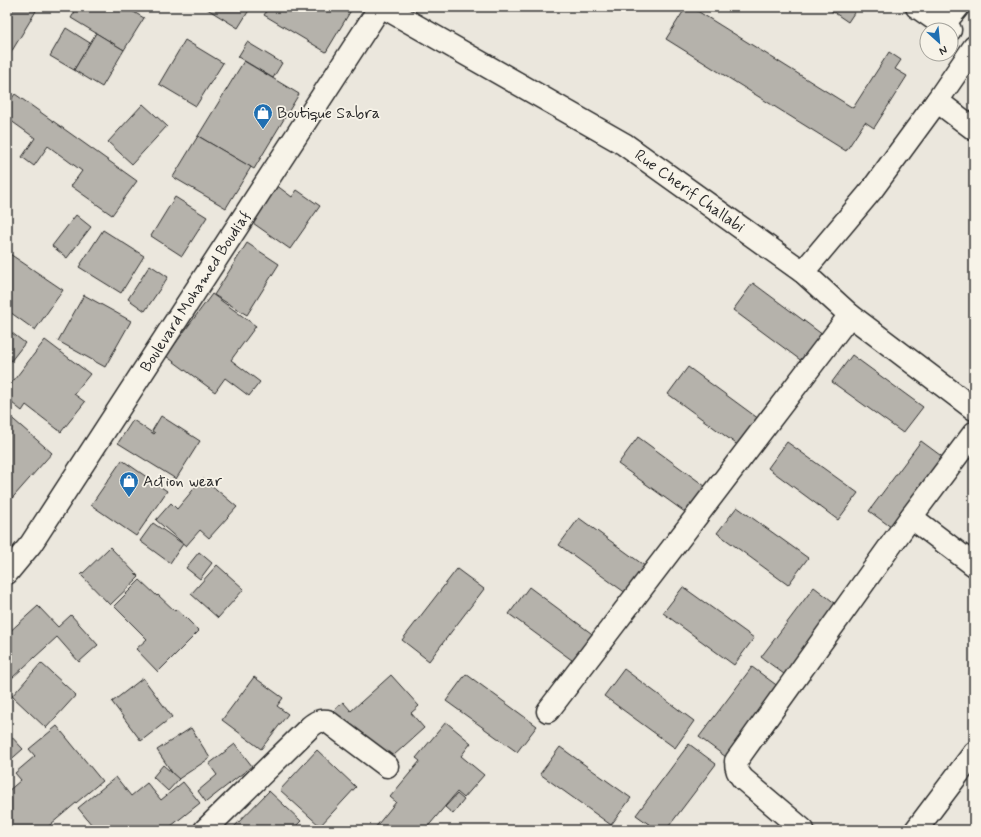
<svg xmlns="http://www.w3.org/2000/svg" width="981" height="837" viewBox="0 0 981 837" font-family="Mynerve,sans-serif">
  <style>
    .building { fill: #b5b2ab; stroke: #2b2b2b }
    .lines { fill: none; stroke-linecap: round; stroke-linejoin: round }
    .street-casing { stroke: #2b2b2b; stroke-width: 25 }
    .secondary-casing { stroke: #2b2b2b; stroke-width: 25 }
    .street { stroke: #f7f3e8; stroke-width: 22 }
    .secondary { stroke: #f7f3e8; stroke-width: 22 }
    .labels { text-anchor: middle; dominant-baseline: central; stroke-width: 3.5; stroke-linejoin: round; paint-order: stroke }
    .poi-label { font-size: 16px; fill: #2b2b2b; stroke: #f7f3e8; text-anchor: start }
    .street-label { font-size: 16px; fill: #2b2b2b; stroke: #f7f3e8 }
  </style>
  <rect width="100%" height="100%" fill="#ebe7dd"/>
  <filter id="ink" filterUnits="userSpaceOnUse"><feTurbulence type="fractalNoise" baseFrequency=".025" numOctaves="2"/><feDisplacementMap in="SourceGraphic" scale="8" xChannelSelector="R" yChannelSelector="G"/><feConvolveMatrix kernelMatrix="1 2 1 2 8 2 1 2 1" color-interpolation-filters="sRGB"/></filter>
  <g filter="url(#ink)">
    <g class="building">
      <path d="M7 7H29L36 11 7 59Z"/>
      <path d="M78 7H125L144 18 124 50 71 18Z"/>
      <path d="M204 7H251L238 28Z"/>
      <path d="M269 7H353L326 52 264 15Z"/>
      <path d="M686 7H691L853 108 889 52 901 60 895 69 907 76 874 128 865 122 846 151 666 39Z"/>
      <path d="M826 7H858L848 22Z"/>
      <path d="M66 28 90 43 74 70 50 56Z"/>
      <path d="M96 33 124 50 102 87 74 70Z"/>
      <path d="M185 40 223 63 196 106 159 84Z"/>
      <path d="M247 42 282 63 273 78 238 57Z"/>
      <path d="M244 61 299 94 254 169 198 136Z"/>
      <path d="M15 94 137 181 112 215 71 186 82 171 48 146 34 166 22 157 35 138 7 118V105Z"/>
      <path d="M143 104 167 126 132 164 108 142Z"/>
      <path d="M198 136 251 167 226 208 173 177Z"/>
      <path d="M276 185 292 197 297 190 320 206 290 249 250 221Z"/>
      <path d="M175 197 207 217 182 256 151 236Z"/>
      <path d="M76 215 91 227 67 258 52 246Z"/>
      <path d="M103 230 144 256 121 293 79 267Z"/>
      <path d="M247 243 279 264 247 315 214 295Z"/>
      <path d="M7 252 63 290 35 330 7 310Z"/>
      <path d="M150 265 168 277 145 311 128 299Z"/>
      <path d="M753 283 823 335 803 362 733 310Z"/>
      <path d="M212 294 256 326 231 360 260 382 249 396 225 378 215 392 166 356Z"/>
      <path d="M84 295 131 321 105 367 58 341Z"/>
      <path d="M7 329 25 343 7 366Z"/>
      <path d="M45 340 90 374 74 394 85 402 61 432 26 405 22 411 7 399V389Z"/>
      <path d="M852 355 923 407 903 433 832 382Z"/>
      <path d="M688 367 759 419 739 446 668 394Z"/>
      <path d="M7 414 52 453 7 504Z"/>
      <path d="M161 416 200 441 176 479 118 443 133 420 154 434 155 433 152 431Z"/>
      <path d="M638 437 709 489 689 515 618 464Z"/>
      <path d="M921 441 948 461 895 530 869 511Z"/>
      <path d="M787 442 858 493 838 520 768 468Z"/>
      <path d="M122 460 167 491 136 536 91 505Z"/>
      <path d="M203 478 237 507 209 538 200 530 186 546 156 520 171 503 177 509Z"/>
      <path d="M737 507 808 558 788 585 717 533Z"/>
      <path d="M579 518 649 569 630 596 559 545Z"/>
      <path d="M153 523 183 544 170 563 140 541Z"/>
      <path d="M110 547 139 577 110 605 81 575Z"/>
      <path d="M199 552 212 563 200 579 186 568Z"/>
      <path d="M217 565 244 589 218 618 191 594Z"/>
      <path d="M457 569 484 589 429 661 402 640Z"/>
      <path d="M140 580 157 596 158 595 175 611 177 609 199 631 158 672 136 649 147 639 114 606Z"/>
      <path d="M529 587 599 639 580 666 509 614Z"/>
      <path d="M683 587 754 638 734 665 663 613Z"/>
      <path d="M814 587 840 607 788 677 761 657Z"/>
      <path d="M38 606 58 627 71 615 98 645 79 662 57 637 12 678 7 672V634Z"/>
      <path d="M41 663 76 695 46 728 12 696Z"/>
      <path d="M752 667 779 687 726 757 699 737Z"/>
      <path d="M624 669 694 721 675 748 604 696Z"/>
      <path d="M466 674 537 726 517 752 446 701Z"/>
      <path d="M391 675 419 706 411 713 424 728 383 765 324 719 343 702 351 711Z"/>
      <path d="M254 677 283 698 277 706 288 714 261 749 222 720Z"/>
      <path d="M143 678 172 717 141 741 112 702Z"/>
      <path d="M446 722 471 743 461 756 484 775 464 798 457 792 425 830H375L374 829 396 802 390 797 420 761 416 758Z"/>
      <path d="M57 726 102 781 44 830H7V792L21 780 15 773 35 756 29 749Z"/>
      <path d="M191 728 210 758 177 780 157 750Z"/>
      <path d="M7 733H8L23 749 7 763Z"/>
      <path d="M235 744 252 766 206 802 198 791 217 775 209 764Z"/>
      <path d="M689 744 716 764 666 830H657L636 815Z"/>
      <path d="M560 747 631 798 611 825 540 774Z"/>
      <path d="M317 750 356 787 320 826 280 790Z"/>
      <path d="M163 765 179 779 168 791 153 777Z"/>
      <path d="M116 777 131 796 147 783 161 800 183 782 200 803 166 830H159L157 828 155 830H96L78 808Z"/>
      <path d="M269 791 301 821 292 830H231Z"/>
      <path d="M457 794 464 800 453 814 445 807Z"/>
    </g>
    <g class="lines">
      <defs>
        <g id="street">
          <path d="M917 7 950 30"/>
          <path d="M943 25 958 7"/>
          <path d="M937 101 974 129"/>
          <path d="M803 272 871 191 937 101 974 47"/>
          <path d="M911 517 974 565"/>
          <path d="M548 711 850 315"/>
          <path d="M205 830 310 727C316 722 319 720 327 721L387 766"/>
          <path d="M803 830 743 779C738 773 736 769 736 761L911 517 974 433"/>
          <path d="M916 830 974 753"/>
        </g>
        <g id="secondary">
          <path id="s1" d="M383 7 624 144 803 272 850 315 974 409"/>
          <path id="s2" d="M7 573 31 544 380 7"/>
        </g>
      </defs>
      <use href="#street" class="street-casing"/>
      <use href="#secondary" class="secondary-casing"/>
      <use href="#street" class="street"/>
      <use href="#secondary" class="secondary"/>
    </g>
  </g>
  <defs>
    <symbol id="shop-pin" viewBox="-11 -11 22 30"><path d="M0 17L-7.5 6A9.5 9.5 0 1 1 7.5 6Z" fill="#1f6fb2" stroke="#f7f3e8"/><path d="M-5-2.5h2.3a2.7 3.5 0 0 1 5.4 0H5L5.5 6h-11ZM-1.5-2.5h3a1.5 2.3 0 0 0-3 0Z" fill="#fff"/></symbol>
  </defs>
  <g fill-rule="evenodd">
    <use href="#shop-pin" x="252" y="102" width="22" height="30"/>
    <use href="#shop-pin" x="118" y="470" width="22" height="30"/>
  </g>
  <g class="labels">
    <g class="poi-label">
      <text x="277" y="113">Boutique Sabra</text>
      <text x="143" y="481">Action wear</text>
    </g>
    <g class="street-label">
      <text stroke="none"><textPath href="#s1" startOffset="358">Rue Cherif Challabi</textPath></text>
      <text stroke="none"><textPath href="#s2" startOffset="339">Boulevard Mohamed Boudiaf</textPath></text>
    </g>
  </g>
  <rect width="981" height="837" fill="none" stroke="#f7f3e8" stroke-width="24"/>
  <rect x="12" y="12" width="957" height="813" fill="none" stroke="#2b2b2b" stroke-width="1.5" filter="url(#ink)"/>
  <g transform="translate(939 42) rotate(153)"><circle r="19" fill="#f7f3e8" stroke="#a5a39c"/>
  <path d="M0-3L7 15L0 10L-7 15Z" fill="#1f6fb2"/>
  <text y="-6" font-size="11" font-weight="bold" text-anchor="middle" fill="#2b2b2b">N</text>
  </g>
</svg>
